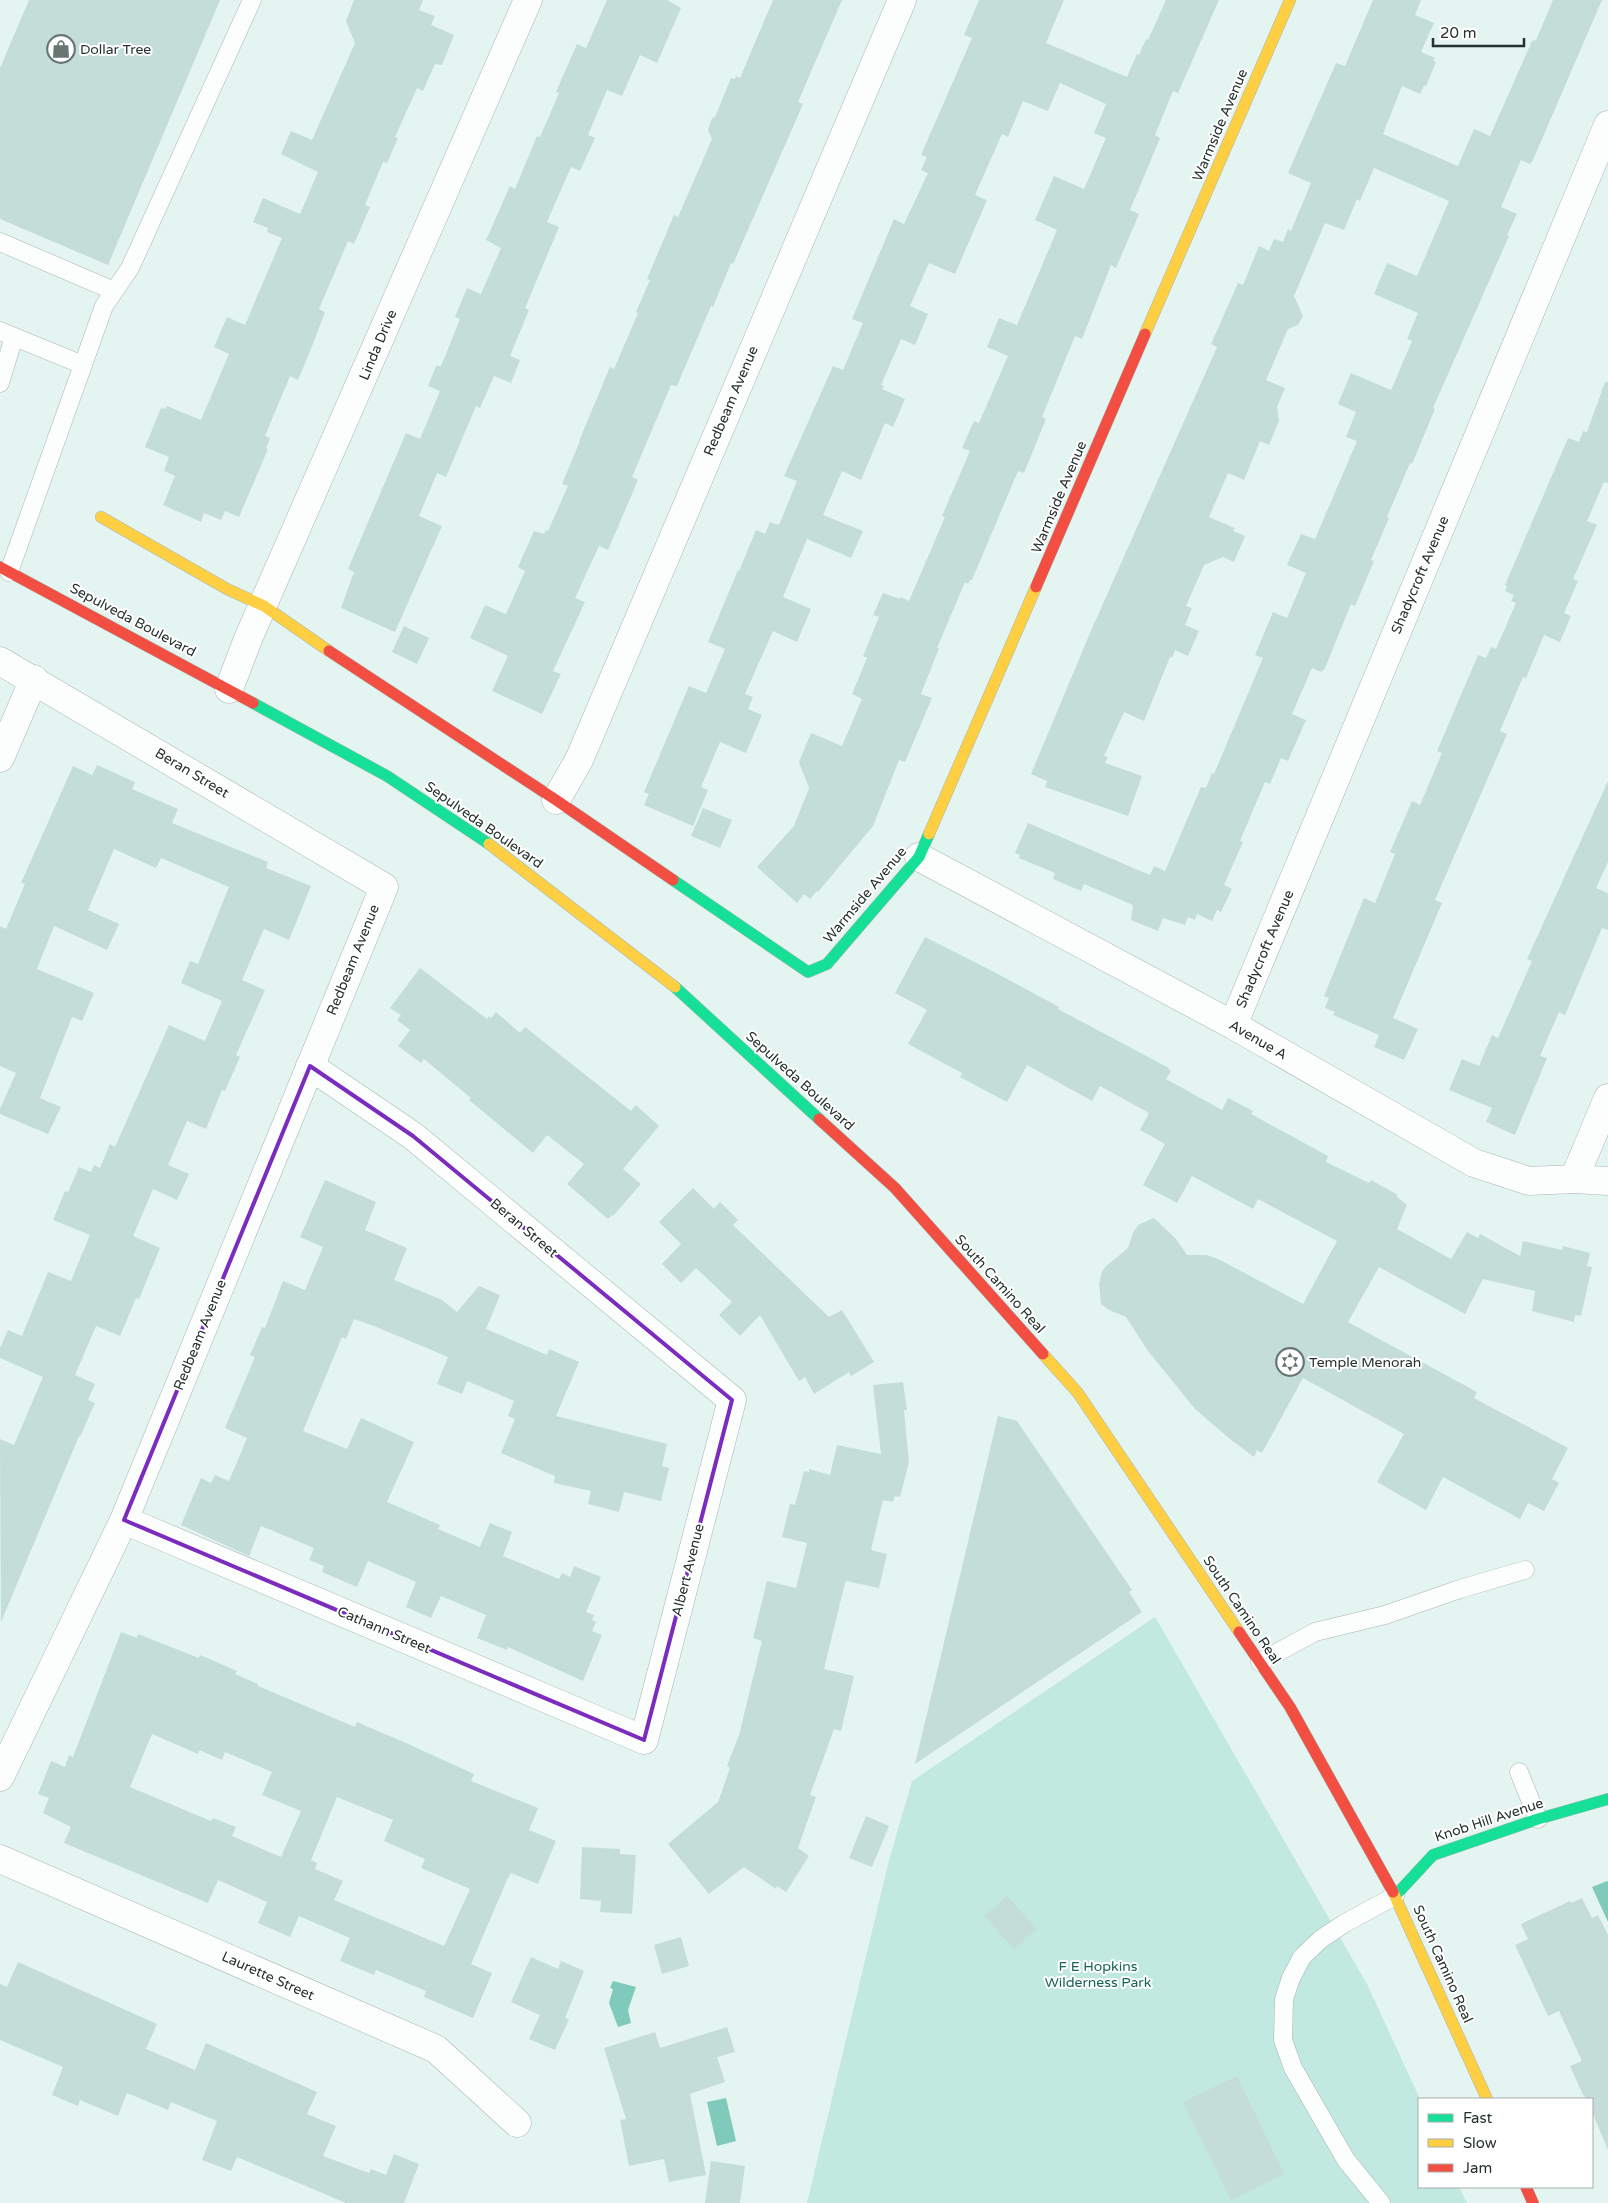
<svg xmlns="http://www.w3.org/2000/svg" width="1608" height="2203" viewBox="0 0 1608 2203" font-family="'Varela Round',sans-serif">
  <style>
    .green { fill: #c1e9df }
    .water { fill: #80cabb }
    .building { fill: #c4ddd8; fill-rule: evenodd }
    .lines { fill: none; stroke-linecap: round; stroke-linejoin: round }
    .lane-casing { stroke: #a8b6b2; stroke-width: 19 }
    .street-casing { stroke: #a8b6b2; stroke-width: 29 }
    .fast-casing { stroke: #a8b6b2; stroke-width: 12 }
    .slow-casing { stroke: #a8b6b2; stroke-width: 12 }
    .jam-casing { stroke: #a8b6b2; stroke-width: 12 }
    .lane { stroke: #fbfefd; stroke-width: 18 }
    .street { stroke: #fbfefd; stroke-width: 28 }
    .fast { stroke: #16e098; stroke-width: 11 }
    .slow { stroke: #ffcf43; stroke-width: 11 }
    .jam { stroke: #f24e42; stroke-width: 11 }
    .marked { fill: none; stroke: #7b2cbf; stroke-width: 4; stroke-linejoin: round }
    .labels { text-anchor: middle; dominant-baseline: central; stroke-width: 4; stroke-linejoin: round; paint-order: stroke }
    .poi-label { font-size: 14px; fill: #25322f; stroke: #fff; text-anchor: start }
    .street-label { font-size: 14px; fill: #25322f; stroke: #fff }
    .park-label { font-size: 14px; fill: #166558; stroke: #fff }
  </style>
  <rect width="100%" height="100%" fill="#e4f5f1"/>
  <path class="green" d="M1155 1617 1367 1984 1420 2099 1419 2187H1459L1467 2203H807L889 1860 912 1781Z"/>
  <g class="water">
    <path d="M1607 1881 1608 1882V1922L1592 1887Z"/>
    <path d="M613 1981 636 1987 628 2010 631 2023 618 2027 609 2003 613 1989 610 1988Z"/>
    <path d="M726 2098 736 2141 717 2146 707 2102Z"/>
  </g>
  <g class="building">
    <path d="M29 0H220L108 265 0 219V68Z"/>
    <path d="M354 0H423L419 10 435 16 431 25 454 35 442 65 435 64 423 91 417 88 395 137 398 138 387 163 383 162 365 205 370 207 354 244 348 241 319 309 325 312 311 349 298 380 290 376 265 436 270 438 266 448 268 449 239 517 225 511 221 520 204 513 201 522 163 505 175 476 164 471 169 457 145 447 161 408 165 409 167 406 201 420 229 354 214 347 227 317 245 325 282 238 267 232 268 228 253 222 263 198 300 214 318 172 281 154 291 131 312 140 355 43 346 21Z"/>
    <path d="M607 0H667L681 8 657 63 640 55 622 96 607 90 588 135 595 138 580 171 571 167 547 222 559 227 525 308 529 310 510 356 520 360 511 383 494 376 480 408 476 406 446 477 437 473 419 516 442 526 395 632 341 608 354 572 348 569 406 433 420 439 440 391 428 386 436 366H441L460 319 455 317 467 288 481 294 501 248 486 240 510 186 515 189 537 136 540 137 559 93 556 92 577 44 586 48Z"/>
    <path d="M773 0H842L798 102 803 104 733 264 731 263 713 307 711 306 677 386 671 385 632 477 638 480 608 550 599 546 575 598 585 602 553 671 561 674 542 714 492 691 508 656 470 638 485 605 506 614 525 571 518 567 534 531 544 534 546 530 548 531 568 486 562 484 580 441H579L610 367 614 369 638 313 636 312 650 280 647 279 674 215 678 217 712 139 708 130 712 118 715 117 731 78 735 79 736 76 740 78Z"/>
    <path d="M979 0H1064L1046 43 1127 77 1137 54 1139 55 1146 39 1148 40 1166 0H1219L1178 93 1173 91 1155 135 1160 138 1130 210 1139 214 1116 268 1111 265 1082 339 1075 336 1042 417 1046 419 1024 473 1018 471 972 580H970L968 584 965 582 937 648H939L921 694 932 698 905 762 899 760 873 826 818 892 817 891 810 899 804 894 797 903 757 867 794 826 809 788 799 762 811 733 842 746 862 699 852 694 867 658 863 656 879 617 873 615 883 593 900 599 901 597 909 601 945 517 942 516 970 451 962 448 974 421 979 423 1008 356 987 347 999 318 1017 325 1057 230 1035 220 1054 176 1084 189 1106 138 1094 133 1106 104 1060 83 1048 111 1023 101 1008 137 1002 134 975 195 987 200 955 274 929 263 910 306 928 314 915 345 901 339 881 385 884 386 882 389 905 399 893 427 885 423 861 480 842 471 823 515 863 531 851 558 807 539 783 597 811 609 797 642 773 631 745 694 753 697 748 709 762 715 746 753 720 742 701 787 708 790 693 826 644 805 649 794 644 792 689 686 706 693 725 649 708 642 738 570 739 571 756 530 765 534 770 522 779 525 797 481 784 476 833 366 843 370 863 323 852 319 894 219 904 224 928 173 921 170 927 157 921 155 972 38 964 35Z"/>
    <path d="M1373 0H1421L1415 15 1434 23 1421 52 1435 58 1433 61 1436 62 1426 86 1424 85 1420 94 1402 86 1383 134 1458 166 1474 129 1490 136 1532 41 1536 40 1553 0H1602L1533 160 1530 164 1521 160 1501 207 1517 214 1507 235 1509 236 1433 408 1435 409 1412 464 1410 463 1387 517 1389 518 1371 560 1374 561 1355 606 1351 604 1325 668 1321 672 1312 668 1292 714 1306 720 1288 761 1281 758 1270 784 1265 782 1240 841 1243 842 1224 885 1232 889 1221 912 1217 910 1212 921 1197 914 1195 920 1188 917 1185 925 1163 918 1158 931 1131 920 1133 905 1084 884 1081 891 1053 879 1055 873 1019 858 1020 855 1015 853 1028 823 1150 875 1154 866 1165 871 1201 787 1206 788 1212 773 1214 774 1263 658 1255 655 1273 612 1287 618 1306 573 1287 565 1301 534 1315 539 1357 441 1346 437 1356 412 1338 404 1351 373 1391 390 1412 341 1407 339 1418 313 1374 294 1387 263 1417 276 1449 201 1374 168 1360 201 1357 199 1344 230 1325 223 1294 296 1303 316 1298 325 1288 329 1266 380 1285 388 1277 407 1279 421 1269 445 1260 441 1244 480 1228 473 1209 517 1235 528 1233 531 1245 536 1234 562 1223 557 1204 565 1186 606 1192 608 1185 625 1199 631 1188 656 1175 650 1172 658 1170 657 1144 721 1124 712 1104 756 1108 757 1105 763 1142 776 1128 816 1045 787 1047 781 1031 774 1090 633 1217 347 1211 344 1238 283 1243 285 1259 246 1269 251 1274 239 1283 242 1288 229 1291 231 1311 183 1288 173 1336 63 1345 66Z"/>
    <path d="M1605 382H1608V483L1604 482 1587 521 1597 525 1573 579 1578 581 1564 613 1571 616 1560 642 1544 635 1526 678 1523 677 1500 731 1507 734 1435 900 1442 903 1393 1018 1418 1029 1404 1060 1374 1047 1379 1035 1333 1015 1335 1012 1325 1008 1329 998 1324 996 1364 898 1375 903 1395 854 1390 852 1412 801 1420 805 1442 753 1437 751 1478 655 1486 658 1491 647 1496 649 1516 603 1511 601 1514 595 1505 591 1507 586 1505 585 1568 438 1579 442 1583 431 1587 432Z"/>
    <path d="M404 626 429 638 417 664 392 652Z"/>
    <path d="M97 765 135 782 132 789 178 809 172 823 268 862 266 868 311 886 289 940 264 929 242 980 265 990 236 1055 240 1057 225 1091 222 1090 206 1129 187 1121 168 1165 189 1174 177 1200 153 1189 133 1236 160 1248 139 1299 136 1298 120 1336 96 1326 75 1375 95 1384 88 1400 95 1403 80 1437 79 1436 1 1622 0 1439 14 1445 43 1377 0 1358V1348L8 1330 22 1336 48 1272 71 1281 90 1235 53 1220 65 1191 68 1192 79 1167 91 1172 94 1165 100 1168 110 1144 115 1147 169 1025 205 1041 222 1001 181 983 190 961 198 964 229 887 161 858 156 868 114 849 88 910 119 924 107 950 54 926 37 969 94 993 82 1021 72 1017 40 1098 61 1107 48 1134 0 1114V1109L16 1073 0 1066V926L6 929 25 884 21 883 73 766 92 775Z"/>
    <path d="M1608 781V862L1596 888 1608 893V930L1602 928 1565 1015 1559 1012 1540 1056 1547 1058 1515 1135 1486 1122 1492 1108 1449 1090 1462 1059 1479 1066 1492 1035 1498 1038 1532 961 1527 959Z"/>
    <path d="M703 808 732 820 720 848 691 836Z"/>
    <path d="M925 937 998 974 1059 1007 1058 1009 1167 1067 1171 1071 1166 1079 1222 1110 1228 1098 1253 1111 1251 1114 1328 1156 1326 1162 1369 1183 1371 1180 1398 1195 1396 1196 1407 1205 1397 1229 1451 1259 1467 1232 1478 1238 1480 1234 1520 1256 1523 1241 1562 1250 1563 1246 1590 1253 1587 1266 1592 1267 1581 1316 1575 1315 1574 1322 1532 1311 1535 1291 1483 1279 1465 1314 1379 1267 1348 1322 1477 1392 1474 1398 1568 1448 1552 1479 1559 1483 1544 1511 1528 1503 1520 1519 1443 1477 1426 1510 1377 1482 1404 1434 1303 1378 1262 1453 1257 1450 1254 1457 1230 1439 1195 1409 1148 1351 1126 1317 1109 1310 1101 1304 1099 1284 1101 1275 1104 1268 1128 1248 1133 1233 1138 1225 1154 1218 1176 1239 1187 1255H1207L1220 1260 1303 1304 1337 1241 1258 1199 1253 1209 1192 1176 1177 1203 1143 1185 1165 1144 1140 1130 1149 1113 1100 1086 1092 1101 1027 1065 1007 1102 960 1077 962 1073 908 1044 927 1010 895 993Z"/>
    <path d="M420 968 487 1019 489 1016 491 1018 496 1012 520 1033 525 1027 631 1111 636 1105 659 1126 623 1169 641 1184 613 1216 612 1215 608 1219 567 1184 584 1164 547 1135 533 1153 469 1100 471 1098 424 1059 421 1063 398 1046 410 1030 397 1020 401 1015 390 1008Z"/>
    <path d="M325 1180 376 1202 365 1230 407 1248 394 1280 442 1300 457 1312 479 1286 500 1295 486 1329 547 1355 549 1349 579 1362 556 1416 667 1444 662 1466 669 1468 661 1501 624 1492 619 1512 588 1504 591 1491 554 1483 555 1476 501 1453 515 1419 508 1416 514 1401 467 1381 462 1394 437 1384 448 1357 374 1326 354 1319 346 1339 342 1337 303 1431 347 1449 361 1418 414 1442 387 1502 440 1525 438 1529 480 1547 490 1523 512 1532 503 1556 559 1579 562 1573 570 1577 574 1566 601 1577 586 1612 594 1615 592 1620 596 1622 592 1631 602 1635 583 1681 508 1647 507 1650 477 1638 486 1615 441 1596 431 1618 406 1607 416 1582 368 1561 357 1587 322 1572 324 1566 309 1560 314 1548 261 1526 249 1556 181 1525 201 1478 211 1483 215 1475 229 1481 247 1438 225 1428 255 1357 250 1355 262 1327 265 1328 283 1281 305 1290 323 1247 300 1237Z"/>
    <path d="M693 1188 714 1209 720 1202 738 1220 733 1225 829 1317 842 1310 874 1362 851 1376 849 1372 814 1394 805 1377 799 1381 760 1315 740 1336 719 1315 732 1302 696 1268 681 1283 662 1264 681 1244 659 1222Z"/>
    <path d="M903 1382 907 1410H904L909 1462 900 1497 895 1496 893 1502 883 1500 871 1550 887 1554 879 1588 846 1581 845 1583 824 1669 854 1676 841 1731 834 1729 810 1795 816 1797 798 1848 809 1856 786 1892 777 1886 776 1889 744 1867 709 1894 668 1844 718 1802 730 1768 727 1766 739 1735 762 1641 753 1638 767 1581 796 1588 807 1543 782 1537 790 1504 795 1505 804 1471 809 1472V1469L830 1475 837 1445 881 1454 873 1385Z"/>
    <path d="M998 1416 1017 1421 1132 1590 1129 1592 1142 1612 915 1764Z"/>
    <path d="M121 1632 137 1638 138 1634 199 1658 200 1655 237 1671 235 1674 258 1684V1686L355 1727 357 1722 406 1743 474 1774 471 1781 538 1808 529 1830 556 1841 538 1884 511 1873 507 1880 471 1964 492 1973 473 2018 424 1997 426 1991 376 1970 374 1975 340 1961 350 1938 299 1916 290 1937 258 1923 267 1902 218 1880 208 1903 64 1843 71 1827 43 1813 49 1798 38 1794 51 1761 65 1767 69 1755 73 1757ZM152 1734 198 1754 199 1750 222 1760 225 1752 272 1772 262 1795 301 1811 281 1857 232 1836 236 1827 213 1818 211 1821 130 1787ZM337 1797 393 1820 384 1841 425 1859 421 1868 470 1889 444 1946 334 1900 343 1881 315 1869 317 1863 311 1860Z"/>
    <path d="M866 1816 889 1826 872 1867 849 1858Z"/>
    <path d="M582 1847 620 1849V1854L636 1855 632 1914 600 1912 601 1901 580 1899Z"/>
    <path d="M1007 1896 1037 1929 1014 1949 984 1916Z"/>
    <path d="M1582 1898 1592 1918 1598 1915 1608 1935V2150L1592 2112V2099H1586L1584 2095H1583L1570 2066 1582 2061 1559 2011 1548 2016 1515 1945 1528 1939 1521 1924 1570 1901 1571 1903Z"/>
    <path d="M681 1937 689 1966 662 1974 654 1945Z"/>
    <path d="M531 1957 558 1969 561 1961 584 1971 565 2018 569 2019 555 2050 529 2039 540 2015 511 2002Z"/>
    <path d="M18 1962 157 2024 146 2049 195 2070 206 2043 317 2092 307 2114 336 2126 323 2156 369 2173 371 2169 386 2175 394 2154 419 2164 404 2203H346L237 2157 231 2171 202 2160 217 2121 171 2102 168 2110 127 2093 118 2116 80 2100 78 2106 52 2095 63 2067 0 2040V1984L7 1987Z"/>
    <path d="M727 2027 735 2052 717 2057 725 2082 690 2094 706 2175 669 2182 664 2159 629 2166 620 2120 626 2119 604 2048 655 2032 660 2048Z"/>
    <path d="M1237 2076 1284 2174 1231 2200 1183 2102Z"/>
    <path d="M711 2161 745 2166 740 2203H705Z"/>
  </g>
  <g class="lines">
    <defs>
      <g id="lane">
        <path d="M0 242 114 291"/>
        <path d="M0 331 83 365"/>
        <path d="M0 383 14 337"/>
        <path d="M9 572 104 306 130 268 252 0"/>
        <path d="M1260 1662 1315 1632 1385 1615 1460 1589 1525 1570"/>
        <path d="M1519 1772 1538 1819"/>
        <path d="M1381 2203 1346 2160 1293 2068 1283 2040 1284 1999 1291 1978 1302 1957 1321 1939 1345 1923 1395 1896"/>
      </g>
      <g id="street">
        <path d="M0 661 384 887 124 1520 0 1777"/>
        <path d="M229 689 248 639 528 0"/>
        <path d="M0 758 34 679"/>
        <path d="M556 800 579 760 902 0"/>
        <path d="M919 857 1233 1025 1474 1163 1529 1181 1574 1179 1608 1181"/>
        <path d="M1233 1025 1608 125"/>
        <path d="M1574 1179 1608 1098"/>
        <path d="M124 1520 644 1740 732 1400 413 1136 310 1066"/>
        <path d="M0 1859 436 2049 517 2123"/>
      </g>
      <g id="fast">
        <path d="M253 703 387 776 489 844"/>
        <path d="M673 880 808 972 827 964 919 857 929 834"/>
        <path d="M675 987 819 1119"/>
        <path d="M1395 1896 1433 1855 1538 1819 1608 1799"/>
      </g>
      <g id="slow">
        <path d="M1145 334 1290 0"/>
        <path d="M101 517 227 589 264 606 329 651"/>
        <path d="M929 834 1036 587"/>
        <path d="M489 844 675 987"/>
        <path d="M1043 1354 1078 1393 1239 1632"/>
        <path d="M1393 1892 1487 2099"/>
      </g>
      <g id="jam">
        <path d="M0 567 253 703"/>
        <path d="M1036 587 1145 334"/>
        <path d="M329 651 556 800 673 880"/>
        <path d="M819 1119 895 1188 1043 1354"/>
        <path d="M1239 1632 1290 1707 1393 1892"/>
        <path d="M1526 2187 1533 2203"/>
      </g>
    </defs>
    <use href="#lane" class="lane-casing"/>
    <use href="#street" class="street-casing"/>
    <use href="#fast" class="fast-casing"/>
    <use href="#slow" class="slow-casing"/>
    <use href="#jam" class="jam-casing"/>
    <use href="#lane" class="lane"/>
    <use href="#street" class="street"/>
    <use href="#fast" class="fast"/>
    <use href="#slow" class="slow"/>
    <use href="#jam" class="jam"/>
  </g>
  <path class="marked" d="M310 1066 413 1136 732 1400 644 1740 124 1520Z"/>
  <defs>
    <symbol id="shop-ring" viewBox="-11 -11 22 22"><circle r="9.5" fill="#fff" stroke="#687673" stroke-width="1.5"/><path d="M-5-2.5h2.3a2.7 3.5 0 0 1 5.4 0H5L5.5 6h-11ZM-1.5-2.5h3a1.5 2.3 0 0 0-3 0Z" fill="#687673"/></symbol>
    <symbol id="synagogue-ring" viewBox="-11 -11 22 22"><circle r="9.5" fill="#fff" stroke="#687673" stroke-width="1.5"/><path d="M0-6.5L5.6 3.2H-5.6ZM0 6.5L5.6-3.2H-5.6Z" fill="#687673"/></symbol>
  </defs>
  <g fill-rule="evenodd">
    <use href="#shop-ring" x="45" y="33" width="32" height="32"/>
    <use href="#synagogue-ring" x="1274" y="1346" width="32" height="32"/>
  </g>
  <g class="labels">
    <g class="poi-label">
      <text x="80" y="49">Dollar Tree</text>
      <text x="1309" y="1362">Temple Menorah</text>
    </g>
    <g class="street-label">
      <text transform="translate(1220 125) rotate(-67)">Warmside Avenue</text>
      <text transform="translate(378 345) rotate(-67)">Linda Drive</text>
      <text transform="translate(731 401) rotate(-67)">Redbeam Avenue</text>
      <text transform="translate(1059 497) rotate(-67)">Warmside Avenue</text>
      <text transform="translate(1420 575) rotate(-67)">Shadycroft Avenue</text>
      <text transform="translate(133 620) rotate(28)">Sepulveda Boulevard</text>
      <text transform="translate(192 773) rotate(31)">Beran Street</text>
      <text transform="translate(484 825) rotate(35)">Sepulveda Boulevard</text>
      <text transform="translate(865 895) rotate(-50)">Warmside Avenue</text>
      <text transform="translate(1265 949) rotate(-67)">Shadycroft Avenue</text>
      <text transform="translate(353 960) rotate(-68)">Redbeam Avenue</text>
      <text transform="translate(1258 1040) rotate(30)">Avenue A</text>
      <text transform="translate(800 1081) rotate(42)">Sepulveda Boulevard</text>
      <text transform="translate(524 1228) rotate(40)">Beran Street</text>
      <text transform="translate(1000 1284) rotate(48)">South Camino Real</text>
      <text transform="translate(200 1335) rotate(-68)">Redbeam Avenue</text>
      <text transform="translate(688 1570) rotate(-76)">Albert Avenue</text>
      <text transform="translate(1242 1610) rotate(56)">South Camino Real</text>
      <text transform="translate(384 1630) rotate(23)">Cathann Street</text>
      <text transform="translate(1489 1820) rotate(-18)">Knob Hill Avenue</text>
      <text transform="translate(1443 1964) rotate(66)">South Camino Real</text>
      <text transform="translate(268 1976) rotate(24)">Laurette Street</text>
    </g>
    <g class="park-label">
      <text x="1098" y="1966">F E Hopkins<tspan x="1098" dy="16">Wilderness Park</tspan></text>
    </g>
  </g>
  <rect x="1418" y="2098" width="175" height="90" fill="#ffffff" stroke="#a8adac"/>
  <rect x="1428" y="2114" width="25" height="8" fill="#16e098" stroke="#a8adac"/>
  <text x="1463" y="2123" font-size="15" fill="#25322f">Fast</text>
  <rect x="1428" y="2139" width="25" height="8" fill="#ffcf43" stroke="#a8adac"/>
  <text x="1463" y="2148" font-size="15" fill="#25322f">Slow</text>
  <rect x="1428" y="2164" width="25" height="8" fill="#f24e42" stroke="#a8adac"/>
  <text x="1463" y="2173" font-size="15" fill="#25322f">Jam</text>
  <path d="M1433 38v8h91v-8" fill="none" stroke="#25322f" stroke-width="2.5"/>
  <text x="1440" y="38" font-size="15" fill="#25322f" stroke="#ffffff" stroke-width="4" paint-order="stroke">20 m</text>
</svg>
